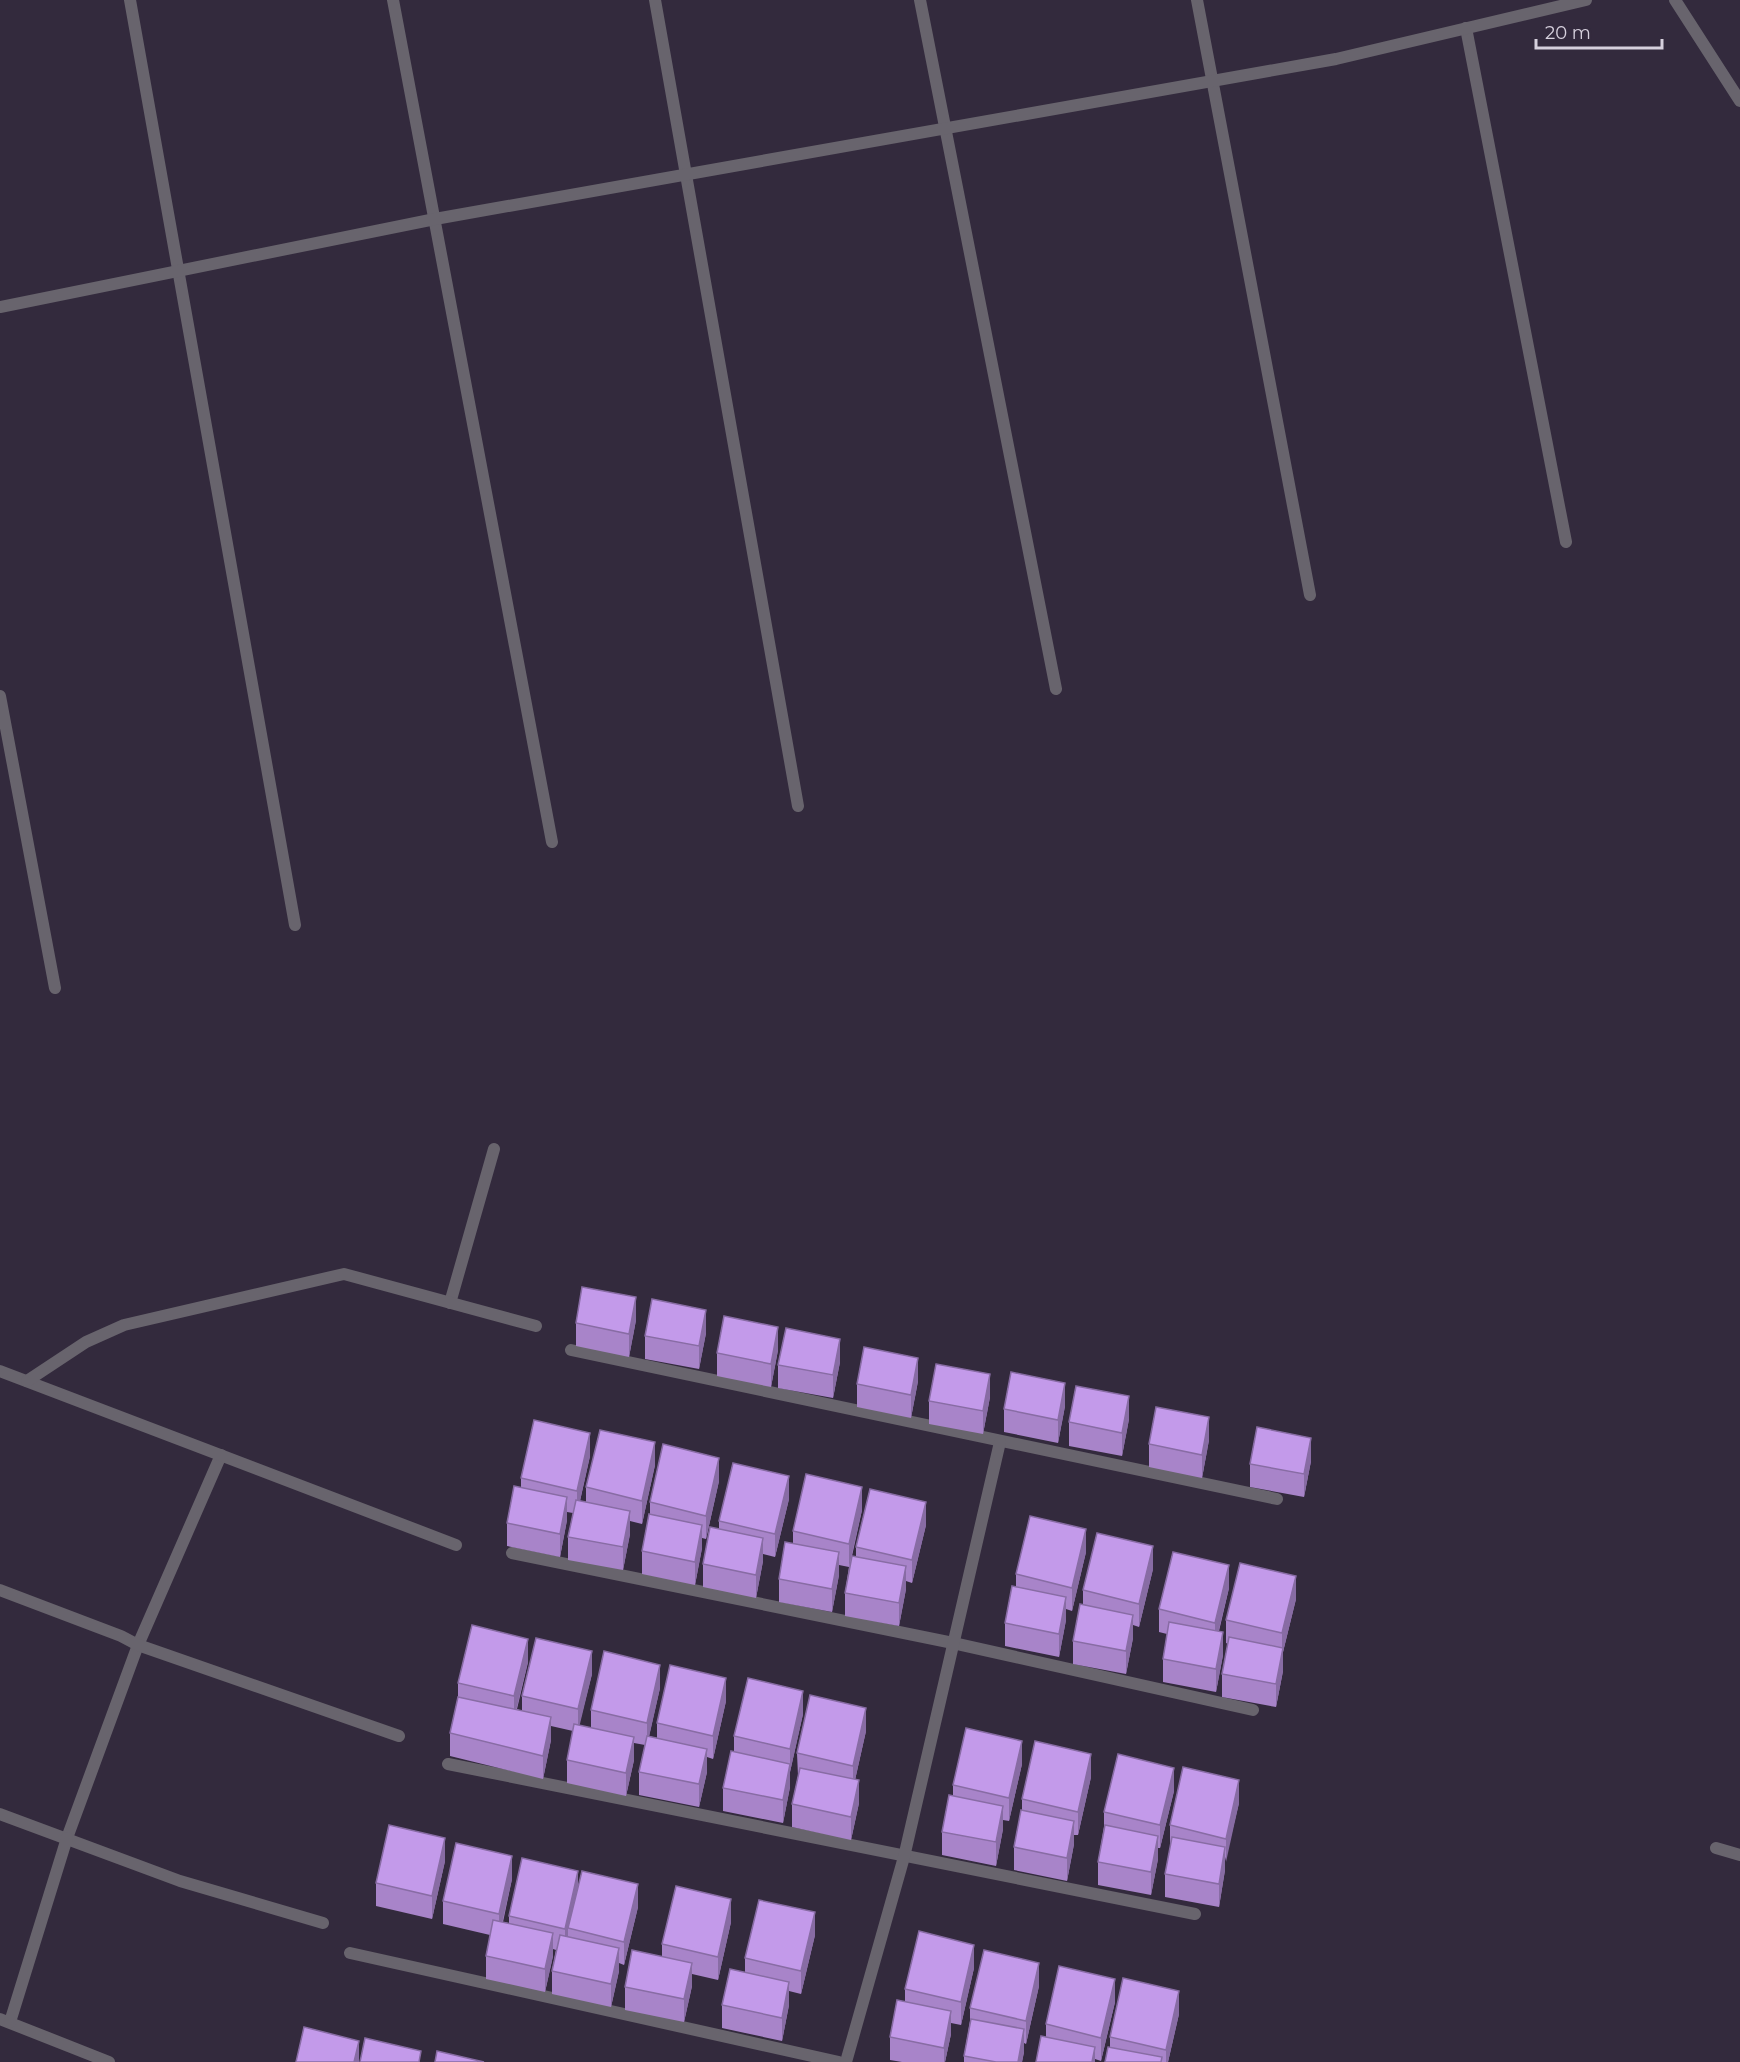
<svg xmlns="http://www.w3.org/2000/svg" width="1740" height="2062" viewBox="0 0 1740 2062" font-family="Montserrat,sans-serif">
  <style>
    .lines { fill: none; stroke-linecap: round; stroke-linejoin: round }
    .lane { stroke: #68646d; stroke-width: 12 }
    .street { stroke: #68646d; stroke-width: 12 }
    .wall { fill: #a884c9 }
    .shaded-wall { fill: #886ca4 }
    .building { fill: #c39aea; stroke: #886ca4; stroke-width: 1.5 }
  </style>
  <rect width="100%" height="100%" fill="#332a3d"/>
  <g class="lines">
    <path class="lane" d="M67 1838 138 1645 221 1455"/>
    <g class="street">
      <path d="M130 0 295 925"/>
      <path d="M393 0 552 842"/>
      <path d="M655 0 798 806"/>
      <path d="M920 0 1056 689"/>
      <path d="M1197 0 1310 595"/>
      <path d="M1675 0 1740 101"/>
      <path d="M1466 28 1566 542"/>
      <path d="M0 307 435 219 1336 59 1586 0"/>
      <path d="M0 696 55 988"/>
      <path d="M450 1303 494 1149"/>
      <path d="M571 1350 1277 1499"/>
      <path d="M0 1371 456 1545"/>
      <path d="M27 1381 86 1342 124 1325 344 1274 536 1326"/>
      <path d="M512 1553 953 1643 1253 1710"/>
      <path d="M0 1590 121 1636 138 1645 399 1736"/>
      <path d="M448 1764 1195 1914"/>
      <path d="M0 1814 180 1881 323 1923"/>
      <path d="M1716 1848 1740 1855"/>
      <path d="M350 1953 839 2062"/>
      <path d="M0 2019 109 2062"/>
      <path d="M10 2022 67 1838"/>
      <path d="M846 2062 904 1857 1000 1442"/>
    </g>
  </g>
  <g class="wall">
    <path d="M636 1320 629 1357 576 1346V1323Z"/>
    <path d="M706 1333 699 1369 645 1359V1336Z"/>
    <path d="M778 1350 771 1387 717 1376V1353Z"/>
    <path d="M840 1362 833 1398 778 1388V1365Z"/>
    <path d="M918 1381 911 1418 857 1407V1384Z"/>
    <path d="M990 1397 983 1434 929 1424V1401Z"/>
    <path d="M1065 1406 1058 1443 1004 1432V1409Z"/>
    <path d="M1129 1419 1122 1456 1069 1446V1422Z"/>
    <path d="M1209 1440 1202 1478 1149 1467V1444Z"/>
    <path d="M590 1456 580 1501 586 1502V1487L655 1465 642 1524 630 1521V1534L623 1570 568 1560V1537L573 1513 567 1512V1520L560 1557 507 1546V1523L521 1487V1478Z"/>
    <path d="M1311 1461 1304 1497 1250 1487V1464Z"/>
    <path d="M719 1481 706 1539 702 1538V1548L695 1585 642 1574V1551L650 1514V1502Z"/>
    <path d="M789 1499 775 1557 763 1554V1561L756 1598 703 1587V1564L719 1529V1521Z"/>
    <path d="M862 1510 852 1556 856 1557V1547L926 1525 912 1583 906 1581V1589L899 1626 845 1616V1593L849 1567 839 1565V1575L832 1612 779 1602V1579L793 1544V1531Z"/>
    <path d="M1086 1552 1072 1611 1066 1609V1620L1059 1657 1005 1646V1623L1016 1587V1574Z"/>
    <path d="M1153 1569 1139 1627 1133 1625V1638L1126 1674 1073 1664V1641L1083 1604V1590Z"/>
    <path d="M1229 1588 1219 1631 1223 1655 1216 1692 1163 1682V1659L1167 1634 1159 1632V1609Z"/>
    <path d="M1296 1599 1283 1652V1671L1276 1707 1222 1697V1674L1228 1644 1226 1643V1620Z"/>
    <path d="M528 1662 517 1709 522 1711V1696L592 1674 579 1725 591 1728V1710L660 1688 649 1736 657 1738V1723L726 1701 713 1759 707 1757V1772L699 1807 639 1795V1772L645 1745 634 1743V1760L626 1796 567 1783V1760L573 1731 551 1726V1740L543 1779 450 1756V1733L458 1697V1683Z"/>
    <path d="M803 1714 790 1772V1787L783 1823 723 1811V1788L734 1752V1736Z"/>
    <path d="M866 1731 855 1780 859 1803 851 1840 792 1827V1804L798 1776 797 1753Z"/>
    <path d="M1022 1764 1009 1821 1003 1820V1829L996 1866 942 1855V1832L953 1796V1785Z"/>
    <path d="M1091 1777 1078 1835H1074V1844L1067 1881 1014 1870V1847L1022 1810V1799Z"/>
    <path d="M1174 1791 1160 1848H1158V1859L1151 1895 1098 1885V1862L1104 1827V1812Z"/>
    <path d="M1239 1803 1225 1861V1870L1219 1907 1165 1897V1874L1170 1848V1825Z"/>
    <path d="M445 1861 432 1919 376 1906V1883Z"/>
    <path d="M512 1879 503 1922 509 1923V1916L578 1888 638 1907 624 1965 619 1963V1971L611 2007 552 1994V1971L556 1950 553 1949V1956L545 1992 486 1979V1956L490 1935 443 1924V1901Z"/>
    <path d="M731 1922 718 1980 692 1974V1986L684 2022 625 2010V1987L662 1957V1944Z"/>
    <path d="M815 1935 801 1994 789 1991V2005L782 2041 722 2028V2005L745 1972V1958Z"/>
    <path d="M974 1968 961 2025 951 2023V2034L945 2062H902L890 2060V2037L905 2001V1989Z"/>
    <path d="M1039 1986 1026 2044 1024 2043V2052L1022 2062H964V2056L970 2021V2008Z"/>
    <path d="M1115 2002 1101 2061 1095 2059V2062L1046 2037V2024Z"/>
    <path d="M1179 2014 1168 2062H1105L1110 2047V2037Z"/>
  </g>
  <g class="shaded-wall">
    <path d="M636 1297V1320L629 1357V1334Z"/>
    <path d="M706 1310V1333L699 1369V1346Z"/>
    <path d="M778 1327V1350L771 1387V1364Z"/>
    <path d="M840 1339V1362L833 1398V1375Z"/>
    <path d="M918 1358V1381L911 1418V1395Z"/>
    <path d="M990 1374V1397L983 1434V1411Z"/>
    <path d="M1065 1383V1406L1058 1443V1420Z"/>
    <path d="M1129 1396V1419L1122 1456V1433Z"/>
    <path d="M1209 1417V1440L1202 1478V1455Z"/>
    <path d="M590 1433V1456L577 1514V1491Z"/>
    <path d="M1311 1438V1461L1304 1497V1474Z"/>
    <path d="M655 1442V1465L642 1524V1501Z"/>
    <path d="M719 1458V1481L706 1539V1516Z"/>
    <path d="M789 1476V1499L775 1557V1534Z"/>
    <path d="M862 1487V1510L849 1567V1544Z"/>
    <path d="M567 1497V1520L560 1557V1534Z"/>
    <path d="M926 1502V1525L912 1583V1560Z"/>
    <path d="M630 1511V1534L623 1570V1547Z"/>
    <path d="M702 1525V1548L695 1585V1562Z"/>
    <path d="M1086 1529V1552L1072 1611V1588Z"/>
    <path d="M763 1538V1561L756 1598V1575Z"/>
    <path d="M1153 1546V1569L1139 1627V1604Z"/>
    <path d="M839 1552V1575L832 1612V1589Z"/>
    <path d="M1229 1565V1588L1215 1646V1623Z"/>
    <path d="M906 1566V1589L899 1626V1603Z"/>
    <path d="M1296 1576V1599L1283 1652V1671L1276 1707V1684L1282 1653V1633Z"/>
    <path d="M1066 1597V1620L1059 1657V1634Z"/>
    <path d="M1133 1615V1638L1126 1674V1651Z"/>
    <path d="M1223 1632V1655L1216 1692V1669Z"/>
    <path d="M528 1639V1662L514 1719V1696Z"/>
    <path d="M592 1651V1674L578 1732V1709Z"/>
    <path d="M660 1665V1688L647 1746V1723Z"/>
    <path d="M726 1678V1701L713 1759V1736Z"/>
    <path d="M803 1691V1714L790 1772V1749Z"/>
    <path d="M866 1708V1731L853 1789V1766Z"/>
    <path d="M551 1717V1740L543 1779V1756Z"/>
    <path d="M634 1737V1760L626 1796V1773Z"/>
    <path d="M1022 1741V1764L1009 1821V1798Z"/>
    <path d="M707 1749V1772L699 1807V1784Z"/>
    <path d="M1091 1754V1777L1078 1835V1812Z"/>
    <path d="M790 1764V1787L783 1823V1800Z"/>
    <path d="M1174 1768V1791L1160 1848V1825Z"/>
    <path d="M859 1780V1803L851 1840V1817Z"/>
    <path d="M1239 1780V1803L1226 1862V1839Z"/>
    <path d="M1003 1806V1829L996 1866V1842Z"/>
    <path d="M1074 1821V1844L1067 1881V1858Z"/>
    <path d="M1158 1836V1859L1151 1895V1872Z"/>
    <path d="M445 1838V1861L432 1919V1896Z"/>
    <path d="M1225 1847V1870L1219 1907V1884Z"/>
    <path d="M512 1856V1879L499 1937V1914Z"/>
    <path d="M578 1871V1894L568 1928V1936L565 1952V1929Z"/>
    <path d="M638 1884V1907L624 1965V1942Z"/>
    <path d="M731 1899V1922L718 1980V1957Z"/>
    <path d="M815 1912V1935L801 1994V1971Z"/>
    <path d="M553 1933V1956L545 1992V1969Z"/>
    <path d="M974 1945V1968L961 2025V2002Z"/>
    <path d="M619 1948V1971L611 2007V1984Z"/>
    <path d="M692 1963V1986L684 2022V1999Z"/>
    <path d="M1039 1963V1986L1026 2044V2021Z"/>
    <path d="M1115 1979V2002L1101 2061V2038Z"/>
    <path d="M789 1982V2005L782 2041V2018Z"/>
    <path d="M1179 1991V2014L1168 2062H1166V2050Z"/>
    <path d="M951 2011V2034L945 2062H944V2048Z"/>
    <path d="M1024 2029V2052L1022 2062H1018Z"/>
    <path d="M359 2041V2062H354Z"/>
    <path d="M1095 2047V2062H1092Z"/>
  </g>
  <g class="building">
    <path d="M582 1287 636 1297 629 1334 576 1323Z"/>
    <path d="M652 1299 706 1310 699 1346 645 1336Z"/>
    <path d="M724 1316 778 1327 771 1364 717 1353Z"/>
    <path d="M786 1328 840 1339 833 1375 778 1365Z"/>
    <path d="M864 1347 918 1358 911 1395 857 1384Z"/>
    <path d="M936 1364 990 1374 983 1411 929 1401Z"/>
    <path d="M1011 1372 1065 1383 1058 1420 1004 1409Z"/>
    <path d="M1076 1386 1129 1396 1122 1433 1069 1422Z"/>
    <path d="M1156 1407 1209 1417 1202 1455 1149 1444Z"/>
    <path d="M534 1420 590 1433 577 1491 521 1478Z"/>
    <path d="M1257 1427 1311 1438 1304 1474 1250 1464Z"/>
    <path d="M600 1430 655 1442 642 1501 586 1487Z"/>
    <path d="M663 1444 719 1458 706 1516 650 1502Z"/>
    <path d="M733 1463 789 1476 775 1534 719 1521Z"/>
    <path d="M806 1474 862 1487 849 1544 793 1531Z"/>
    <path d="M514 1486 567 1497 560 1534 507 1523Z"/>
    <path d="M870 1489 926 1502 912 1560 856 1547Z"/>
    <path d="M576 1500 630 1511 623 1547 568 1537Z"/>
    <path d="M649 1514 702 1525 695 1562 642 1551Z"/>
    <path d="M1030 1516 1086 1529 1072 1588 1016 1574Z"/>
    <path d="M710 1527 763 1538 756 1575 703 1564Z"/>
    <path d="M1097 1533 1153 1546 1139 1604 1083 1590Z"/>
    <path d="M785 1542 839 1552 832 1589 779 1579Z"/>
    <path d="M1173 1552 1229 1565 1215 1623 1159 1609Z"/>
    <path d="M852 1556 906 1566 899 1603 845 1593Z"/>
    <path d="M1240 1563 1296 1576 1282 1633 1226 1620Z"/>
    <path d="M1012 1586 1066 1597 1059 1634 1005 1623Z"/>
    <path d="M1080 1604 1133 1615 1126 1651 1073 1641Z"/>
    <path d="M1169 1622 1223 1632 1216 1669 1163 1659Z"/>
    <path d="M472 1625 528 1639 514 1696 458 1683Z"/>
    <path d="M1229 1637 1283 1648 1276 1684 1222 1674Z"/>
    <path d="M536 1638 592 1651 578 1709 522 1696Z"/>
    <path d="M604 1651 660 1665 647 1723 591 1710Z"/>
    <path d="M670 1665 726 1678 713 1736 657 1723Z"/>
    <path d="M748 1678 803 1691 790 1749 734 1736Z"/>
    <path d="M810 1695 866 1708 853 1766 797 1753Z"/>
    <path d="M458 1697 551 1717 543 1756 450 1733Z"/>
    <path d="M574 1724 634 1737 626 1773 567 1760Z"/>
    <path d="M966 1728 1022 1741 1009 1798 953 1785Z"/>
    <path d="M647 1736 707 1749 699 1784 639 1772Z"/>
    <path d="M1035 1741 1091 1754 1078 1812 1022 1799Z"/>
    <path d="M731 1751 790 1764 783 1800 723 1788Z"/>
    <path d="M1118 1754 1174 1768 1160 1825 1104 1812Z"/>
    <path d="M1183 1767 1239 1780 1226 1839 1170 1825Z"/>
    <path d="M800 1768 859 1780 851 1817 792 1804Z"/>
    <path d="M949 1795 1003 1806 996 1842 942 1832Z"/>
    <path d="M1021 1810 1074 1821 1067 1858 1014 1847Z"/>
    <path d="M389 1825 445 1838 432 1896 376 1883Z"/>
    <path d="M1105 1825 1158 1836 1151 1872 1098 1862Z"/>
    <path d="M1172 1837 1225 1847 1219 1884 1165 1874Z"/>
    <path d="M456 1843 512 1856 499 1914 443 1901Z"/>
    <path d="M522 1858 578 1871 565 1929 509 1916Z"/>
    <path d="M582 1871 638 1884 624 1942 568 1928Z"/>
    <path d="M676 1886 731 1899 718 1957 662 1944Z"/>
    <path d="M759 1900 815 1912 801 1971 745 1958Z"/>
    <path d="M493 1920 553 1933 545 1969 486 1956Z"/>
    <path d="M919 1931 974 1945 961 2002 905 1989Z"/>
    <path d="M560 1935 619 1948 611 1984 552 1971Z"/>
    <path d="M632 1950 692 1963 684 1999 625 1987Z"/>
    <path d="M984 1950 1039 1963 1026 2021 970 2008Z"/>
    <path d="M1059 1966 1115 1979 1101 2038 1046 2024Z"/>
    <path d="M730 1969 789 1982 782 2018 722 2005Z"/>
    <path d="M1123 1978 1179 1991 1166 2050 1110 2037Z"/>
    <path d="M897 2000 951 2011 944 2048 890 2037Z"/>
    <path d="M971 2019 1024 2029 1018 2062H996L964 2056Z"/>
    <path d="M304 2027 359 2041 354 2062H296Z"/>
    <path d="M1041 2036 1095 2047 1092 2062H1036Z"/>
    <path d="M365 2038 421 2051 419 2062H360Z"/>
    <path d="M1108 2047 1162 2057 1161 2062H1105Z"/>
    <path d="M437 2051 484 2062H435Z"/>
  </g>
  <path d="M1536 39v9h126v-9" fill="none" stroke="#d6d0dd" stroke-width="3"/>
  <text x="1545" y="39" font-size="18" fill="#d6d0dd" stroke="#332a3d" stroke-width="4.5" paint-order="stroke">20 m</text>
</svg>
